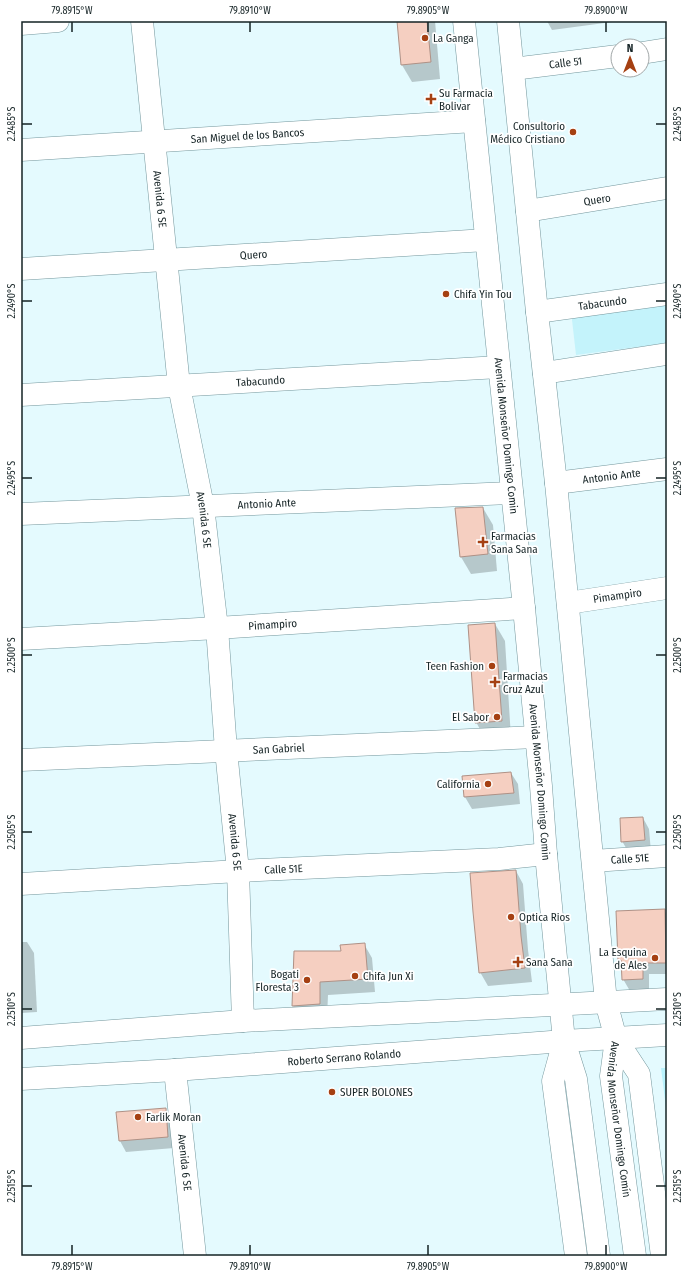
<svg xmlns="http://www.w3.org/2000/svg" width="688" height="1277" viewBox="0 0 688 1277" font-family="'Fira Sans Condensed',sans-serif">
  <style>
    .built { fill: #c4f3fb }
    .green { fill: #b8f2fc }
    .shadow { fill: #0003 }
    .building { fill: #f5cfc1; stroke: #af9186 }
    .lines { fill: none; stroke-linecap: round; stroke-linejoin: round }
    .minor-casing { stroke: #74979d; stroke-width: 23 }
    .major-casing { stroke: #74979d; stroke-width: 23 }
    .minor { stroke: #fff; stroke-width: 22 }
    .major { stroke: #fff; stroke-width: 22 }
    .ticks { fill: none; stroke: #152325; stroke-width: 1.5 }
    .poi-dot { fill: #a54012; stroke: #fff; stroke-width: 1.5 }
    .labels { text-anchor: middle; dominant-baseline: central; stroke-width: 3.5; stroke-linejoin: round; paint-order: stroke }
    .poi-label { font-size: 11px; fill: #152325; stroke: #fff; text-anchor: start }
    .street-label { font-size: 11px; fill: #152325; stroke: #fff }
    .neatline { fill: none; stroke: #152325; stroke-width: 1.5 }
    .ticks-label { font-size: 10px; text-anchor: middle; fill: #152325 }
  </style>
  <rect width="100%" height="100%" fill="#e4fafe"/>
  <path class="built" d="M667 298V343L576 355 571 311Z"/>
  <path class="green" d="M661 1068H667V1116Z"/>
  <g class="shadow">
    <path d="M398 21H435L440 79 412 82 402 65Z"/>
    <path d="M547 21H612V22L552 30Z"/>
    <path d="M483 508 493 525 497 571 471 574 461 557Z"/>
    <path d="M495 624 505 641 511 738 486 740 476 722Z"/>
    <path d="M511 773 518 784 520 804 472 809 465 797 463 777Z"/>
    <path d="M643 818 649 829 651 852 629 853 622 841Z"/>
    <path d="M516 871 523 884 528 950 532 982 488 986 480 972Z"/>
    <path d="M664 910 667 915V974H649V990L630 991 623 979 622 966 619 960Z"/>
    <path d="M21 942H27L34 953 37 1012 21 1013Z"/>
    <path d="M364 944 372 958 375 992 328 995 327 1018 301 1019 293 1006 342 952Z"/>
    <path d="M165 1109 172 1121 174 1148 126 1152 120 1141Z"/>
  </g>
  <g class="building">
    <path d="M397 21H427L431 62 401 65Z"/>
    <path d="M483 507 488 554 460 557 455 508Z"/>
    <path d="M495 623 502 721 475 723 468 625Z"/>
    <path d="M511 772 514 793 464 797 462 776Z"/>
    <path d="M643 817 645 840 621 842 620 818Z"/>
    <path d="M516 870 521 936 525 968 479 973 473 912 470 873Z"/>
    <path d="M665 909 666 963H643V979L622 980 621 960 618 961 616 911Z"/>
    <path d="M365 943 368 979 320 982V1004L292 1006 294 951H341L340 945Z"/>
    <path d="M166 1108 168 1137 119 1141 116 1112Z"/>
  </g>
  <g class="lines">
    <defs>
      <g id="minor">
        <path id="s1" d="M142 21 179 386 203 506 217 628 226 750 238 871 243 1021"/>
        <path d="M21 24 58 21"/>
        <path d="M642 53 667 49"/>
        <path id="s2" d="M513 69 618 56"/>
        <path id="s3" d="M21 150 474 121"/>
        <path id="s4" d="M527 211 667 188"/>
        <path id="s5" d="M21 269 486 240"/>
        <path id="s6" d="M537 312 667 294"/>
        <path d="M544 373 667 354"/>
        <path id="s7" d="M21 395 499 367"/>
        <path id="s8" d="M556 483 667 469"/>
        <path id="s9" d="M21 514 512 493"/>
        <path id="s10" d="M568 603 667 588"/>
        <path id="s11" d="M21 639 217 628 524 608"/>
        <path id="s12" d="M21 760 536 737"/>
        <path id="s13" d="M593 861 667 856"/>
        <path id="s14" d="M21 884 238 871 499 859 546 854"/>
        <path id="s15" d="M175 1070 195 1256"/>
      </g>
      <g id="major">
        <path id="s16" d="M464 21 524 608 541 786 546 854 564 1041 576 1079 599 1256"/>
        <path d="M508 21 537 312 556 483 606 1002 616 1039 639 1074 662 1256"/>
        <path d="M21 1038 243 1021 667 999"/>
        <path id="s17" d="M616 1039 611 1076 635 1256"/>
        <path d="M564 1041 553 1081 576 1256"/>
        <path id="s18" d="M21 1079 175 1070 564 1041 667 1035"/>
      </g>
    </defs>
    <use href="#minor" class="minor-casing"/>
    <use href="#major" class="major-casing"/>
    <use href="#minor" class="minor"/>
    <use href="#major" class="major"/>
  </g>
  <path class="ticks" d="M72 22V32M250 22V32M428 22V32M606 22V32M22 124H32M656 124H666M22 301H32M656 301H666M22 478H32M656 478H666M22 655H32M656 655H666M22 832H32M656 832H666M22 1009H32M656 1009H666M22 1186H32M656 1186H666M72 1245V1255M250 1245V1255M428 1245V1255M606 1245V1255"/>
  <g class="poi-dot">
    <circle cx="425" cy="38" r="4"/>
    <path d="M429 93h4v4h4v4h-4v4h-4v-4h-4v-4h4z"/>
    <circle cx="573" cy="132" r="4"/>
    <circle cx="446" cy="294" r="4"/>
    <path d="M481 536h4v4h4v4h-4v4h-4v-4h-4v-4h4z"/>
    <circle cx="492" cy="666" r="4"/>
    <path d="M493 676h4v4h4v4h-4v4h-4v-4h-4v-4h4z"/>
    <circle cx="497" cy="717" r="4"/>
    <circle cx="488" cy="784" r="4"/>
    <circle cx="511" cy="917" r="4"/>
    <circle cx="655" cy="958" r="4"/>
    <path d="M516 956h4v4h4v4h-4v4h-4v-4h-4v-4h4z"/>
    <circle cx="355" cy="976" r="4"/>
    <circle cx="307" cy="980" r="4"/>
    <circle cx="332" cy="1092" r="4"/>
    <circle cx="138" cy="1117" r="4"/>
  </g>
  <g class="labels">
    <g class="poi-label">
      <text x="433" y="38">La Ganga</text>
      <text x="439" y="93">Su Farmacia<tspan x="439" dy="13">Bolivar</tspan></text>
      <text x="565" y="126" text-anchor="end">Consultorio<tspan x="565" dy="13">Médico Cristiano</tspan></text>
      <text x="454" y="294">Chifa Yin Tou</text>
      <text x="491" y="536">Farmacias<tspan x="491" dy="13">Sana Sana</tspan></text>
      <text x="484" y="666" text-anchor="end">Teen Fashion</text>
      <text x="503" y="676">Farmacias<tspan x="503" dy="13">Cruz Azul</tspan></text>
      <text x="489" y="717" text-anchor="end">El Sabor</text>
      <text x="480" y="784" text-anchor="end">California</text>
      <text x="519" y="917">Optica Rios</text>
      <text x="647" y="952" text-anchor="end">La Esquina<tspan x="647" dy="13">de Ales</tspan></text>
      <text x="526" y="962">Sana Sana</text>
      <text x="299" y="974" text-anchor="end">Bogati<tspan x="299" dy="13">Floresta 3</tspan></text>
      <text x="363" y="976">Chifa Jun Xi</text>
      <text x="340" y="1092">SUPER BOLONES</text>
      <text x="146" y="1117">Farlik Moran</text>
    </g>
    <g class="street-label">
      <text stroke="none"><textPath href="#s2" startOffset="53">Calle 51</textPath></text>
      <text stroke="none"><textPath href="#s3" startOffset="227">San Miguel de los Bancos</textPath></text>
      <text stroke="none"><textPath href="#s1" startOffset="179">Avenida 6 SE</textPath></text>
      <text stroke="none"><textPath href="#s4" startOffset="71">Quero</textPath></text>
      <text stroke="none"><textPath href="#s5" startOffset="233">Quero</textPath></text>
      <text stroke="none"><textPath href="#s6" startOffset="66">Tabacundo</textPath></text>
      <text stroke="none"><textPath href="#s7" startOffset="240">Tabacundo</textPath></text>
      <text stroke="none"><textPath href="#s16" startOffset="417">Avenida Monseñor Domingo Comin</textPath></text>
      <text stroke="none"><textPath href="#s8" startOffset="56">Antonio Ante</textPath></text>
      <text stroke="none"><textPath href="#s9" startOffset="246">Antonio Ante</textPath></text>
      <text stroke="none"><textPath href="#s1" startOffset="503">Avenida 6 SE</textPath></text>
      <text stroke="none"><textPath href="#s10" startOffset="50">Pimampiro</textPath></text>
      <text stroke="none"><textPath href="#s11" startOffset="252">Pimampiro</textPath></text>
      <text stroke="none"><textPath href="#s12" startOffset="258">San Gabriel</textPath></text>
      <text stroke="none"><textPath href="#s16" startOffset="765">Avenida Monseñor Domingo Comin</textPath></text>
      <text stroke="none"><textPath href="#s1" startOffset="827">Avenida 6 SE</textPath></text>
      <text stroke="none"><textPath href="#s13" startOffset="37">Calle 51E</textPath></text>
      <text stroke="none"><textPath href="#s14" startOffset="263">Calle 51E</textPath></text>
      <text stroke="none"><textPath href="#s18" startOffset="324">Roberto Serrano Rolando</textPath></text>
      <text stroke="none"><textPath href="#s17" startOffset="81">Avenida Monseñor Domingo Comín</textPath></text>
      <text stroke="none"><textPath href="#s15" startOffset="93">Avenida 6 SE</textPath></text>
    </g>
  </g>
  <rect width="688" height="1277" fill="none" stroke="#ffffff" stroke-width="44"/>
  <g transform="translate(630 58)"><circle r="19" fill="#ffffff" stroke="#a1a7a8"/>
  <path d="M0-3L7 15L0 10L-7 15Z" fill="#a54012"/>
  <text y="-6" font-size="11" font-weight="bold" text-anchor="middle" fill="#152325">N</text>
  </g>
  <rect x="22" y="22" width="644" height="1233" class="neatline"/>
  <g class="ticks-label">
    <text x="72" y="14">79.8915°W</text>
    <text x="250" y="14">79.8910°W</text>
    <text x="428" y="14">79.8905°W</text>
    <text x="606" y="14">79.8900°W</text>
    <text transform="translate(11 124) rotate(-90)" y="4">2.2485°S</text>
    <text transform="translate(677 124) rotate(-90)" y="4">2.2485°S</text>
    <text transform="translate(11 301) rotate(-90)" y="4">2.2490°S</text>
    <text transform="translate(677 301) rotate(-90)" y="4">2.2490°S</text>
    <text transform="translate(11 478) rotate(-90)" y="4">2.2495°S</text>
    <text transform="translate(677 478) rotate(-90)" y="4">2.2495°S</text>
    <text transform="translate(11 655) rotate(-90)" y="4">2.2500°S</text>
    <text transform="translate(677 655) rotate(-90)" y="4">2.2500°S</text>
    <text transform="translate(11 832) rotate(-90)" y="4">2.2505°S</text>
    <text transform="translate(677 832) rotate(-90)" y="4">2.2505°S</text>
    <text transform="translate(11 1009) rotate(-90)" y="4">2.2510°S</text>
    <text transform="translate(677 1009) rotate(-90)" y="4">2.2510°S</text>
    <text transform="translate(11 1186) rotate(-90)" y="4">2.2515°S</text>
    <text transform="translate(677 1186) rotate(-90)" y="4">2.2515°S</text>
    <text x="72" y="1270">79.8915°W</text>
    <text x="250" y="1270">79.8910°W</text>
    <text x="428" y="1270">79.8905°W</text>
    <text x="606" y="1270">79.8900°W</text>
  </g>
</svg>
